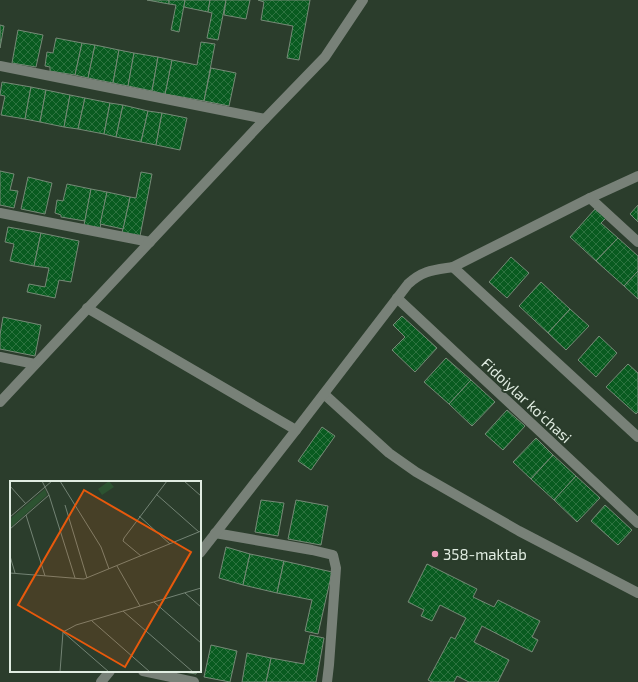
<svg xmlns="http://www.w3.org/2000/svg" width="638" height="682" viewBox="0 0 638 682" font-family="'Exo 2',sans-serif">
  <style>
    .building { fill: url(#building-cross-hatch); stroke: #768a77 }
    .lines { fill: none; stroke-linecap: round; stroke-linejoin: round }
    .minor { stroke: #788178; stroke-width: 10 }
    .poi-dot { fill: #ef9ab8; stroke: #2b3d2c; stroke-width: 1.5 }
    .labels { text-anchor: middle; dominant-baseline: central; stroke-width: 4; stroke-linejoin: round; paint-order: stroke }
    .street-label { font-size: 15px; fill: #e0ece1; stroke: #2b3d2c }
    .poi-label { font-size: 15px; fill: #e0ece1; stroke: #2b3d2c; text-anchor: start }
    .inset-road { fill: none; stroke: #738374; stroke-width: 1 }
    .view { fill: #e8590c; fill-opacity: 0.15; stroke: #e8590c; stroke-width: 2 }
    .inset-edge { fill: none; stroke: #e0ece1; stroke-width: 2 }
  </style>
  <defs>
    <pattern id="building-cross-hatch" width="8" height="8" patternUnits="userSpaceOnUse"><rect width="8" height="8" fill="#095b20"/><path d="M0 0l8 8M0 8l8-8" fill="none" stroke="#2d7340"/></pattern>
  </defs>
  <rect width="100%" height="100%" fill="#2b3d2c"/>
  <g class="building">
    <path d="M147 0H169V4Z"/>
    <path d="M169 0H185L179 32 171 30 176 5 169 4Z"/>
    <path d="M185 0H210L208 12 184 7Z"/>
    <path d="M210 0H226L218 40 207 38 212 13 208 12Z"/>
    <path d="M226 0H250L246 19 224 15Z"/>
    <path d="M258 0H310L299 60 287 58 293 26 261 20 264 2Z"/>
    <path d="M0 25 4 26 0 48Z"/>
    <path d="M18 30 43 35 36 67 12 63Z"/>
    <path d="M56 38 82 43 75 75 50 71V67L45 66 47 52 53 53Z"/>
    <path d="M201 42 215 44 204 101 165 94 172 60 197 65Z"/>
    <path d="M82 43 95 45 88 78 75 75Z"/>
    <path d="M95 45 119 50 113 83 88 78Z"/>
    <path d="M119 50 134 53 128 86 113 83Z"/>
    <path d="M134 53 158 57 152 91 128 86Z"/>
    <path d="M158 57 172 60 165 94 152 91Z"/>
    <path d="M211 68 236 73 229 106 204 101Z"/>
    <path d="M2 82 31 87 25 119 1 115 5 96 0 95Z"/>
    <path d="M31 87 46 90 40 122 25 119Z"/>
    <path d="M46 90 70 95 64 127 40 122Z"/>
    <path d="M70 95 85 98 78 129 64 127Z"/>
    <path d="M85 98 110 103 104 134 78 129Z"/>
    <path d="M110 103 123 105 116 137 104 134Z"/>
    <path d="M123 105 148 111 141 142 116 137Z"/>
    <path d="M148 111 162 113 156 145 141 142Z"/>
    <path d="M162 113 187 118 180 150 156 145Z"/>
    <path d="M0 171 14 174 10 190 18 191 14 208 0 205Z"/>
    <path d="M141 172 152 174 140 236 122 233 130 197 136 198Z"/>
    <path d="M28 177 52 183 45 214 21 209Z"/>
    <path d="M67 184 91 189 85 221 61 217V215L55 213 57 200 63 201Z"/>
    <path d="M91 189 107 192 100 228 84 225Z"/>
    <path d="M107 192 130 197 123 229 100 224Z"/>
    <path d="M638 205V222L630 214Z"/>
    <path d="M595 209 606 218 601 223 618 238 596 261 570 237Z"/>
    <path d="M8 227 41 233 34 266 10 261 14 244 5 242Z"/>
    <path d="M41 233 79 241 71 282 59 280 55 298 27 292 29 284 45 287 49 268 34 266Z"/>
    <path d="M618 238 638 256V271L624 286 596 261Z"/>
    <path d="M511 257 529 273 507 298 489 282Z"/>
    <path d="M638 271V299L624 286Z"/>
    <path d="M541 282 570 309 548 333 519 306Z"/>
    <path d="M570 309 589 326 566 350 548 333Z"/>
    <path d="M402 316 437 348 415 372 392 350 405 337 393 325Z"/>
    <path d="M3 317 41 325 35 356 0 349V335Z"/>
    <path d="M599 336 617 353 596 377 578 360Z"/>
    <path d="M446 358 471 380 449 404 424 382Z"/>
    <path d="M628 364 638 373V412L636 414 606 387Z"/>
    <path d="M471 380 495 402 472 426 449 404Z"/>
    <path d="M507 410 525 426 503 450 485 434Z"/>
    <path d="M322 427 335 436 311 470 298 461Z"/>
    <path d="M536 438 553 455 531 479 513 462Z"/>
    <path d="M553 455 576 476 554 500 531 479Z"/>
    <path d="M576 476 600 498 577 522 554 500Z"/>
    <path d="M261 500 284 503 278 536 255 532Z"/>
    <path d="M296 500 328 506 321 545 288 539Z"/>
    <path d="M605 505 632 530 618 545 591 521Z"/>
    <path d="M226 547 250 554 243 585 219 578Z"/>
    <path d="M250 554 284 561 277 593 243 585Z"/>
    <path d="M284 561 332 572 318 634 305 631 312 600 277 593Z"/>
    <path d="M427 564 477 589 473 597 494 607 498 600 540 621 532 637 538 640 532 652 482 626 474 642 509 660 498 682H469L457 676 454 682H432L428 680 451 637 455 639 466 618 440 605 432 621 421 616 424 610 408 602Z"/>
    <path d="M310 635 324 638 316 682H266L271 658 304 664Z"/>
    <path d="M211 645 237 651 230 682 204 677Z"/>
    <path d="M247 653 271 658 266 682H242Z"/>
    <path d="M178 671H197L196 674Z"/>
  </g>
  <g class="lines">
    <g class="minor">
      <path d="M0 66 265 119"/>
      <path d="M590 198 638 242"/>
      <path d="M0 213 150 242"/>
      <path d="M453 267 638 437"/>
      <path d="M397 298 638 523"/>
      <path d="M87 308 296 430"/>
      <path d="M0 357 35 364"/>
      <path d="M324 394 389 453 416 472 519 531 638 593"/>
      <path d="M0 402 265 119 325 57 363 0"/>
      <path d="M215 533 312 550 333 555 336 568 329 665 327 682"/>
      <path d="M200 553 296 430 408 284C423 270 434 270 453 267L590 198 638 176"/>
      <path d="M143 671 194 682"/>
      <path d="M101 682 110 671"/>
    </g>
  </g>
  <circle class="poi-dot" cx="435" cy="554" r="4"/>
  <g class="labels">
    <g class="street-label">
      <text transform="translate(527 400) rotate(43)">Fidoiylar ko'chasi</text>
    </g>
    <g class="poi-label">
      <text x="443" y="554">358-maktab</text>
    </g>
  </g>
  <g transform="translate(10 481)">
    <rect width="191" height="191" fill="#2b3d2c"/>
    <path d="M35 8 37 14 0 47V38Z" fill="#2c5331"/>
    <path d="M99 0 104 6 92 14 88 8Z" fill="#2c5331"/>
    <path class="inset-road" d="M32 0 39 14 65 97M50 0 91 66 99 88M174 0 191 15M0 5 16 23M146 13 189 51M55 24 77 97M16 34 35 95M129 35 160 63M0 36 42 0M0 48 39 14M0 75 5 92M131 75 113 60 114 57 157 0M107 85 130 125M0 92 74 98 191 50M175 112 191 126M144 121 191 162M113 130 183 191M82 140 140 191M53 151 66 144 191 107M53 151 99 191M50 191 53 151"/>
    <path class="view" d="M74 9 181 71 115 186 8 124Z"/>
    <rect width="191" height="191" class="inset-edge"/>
  </g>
</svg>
